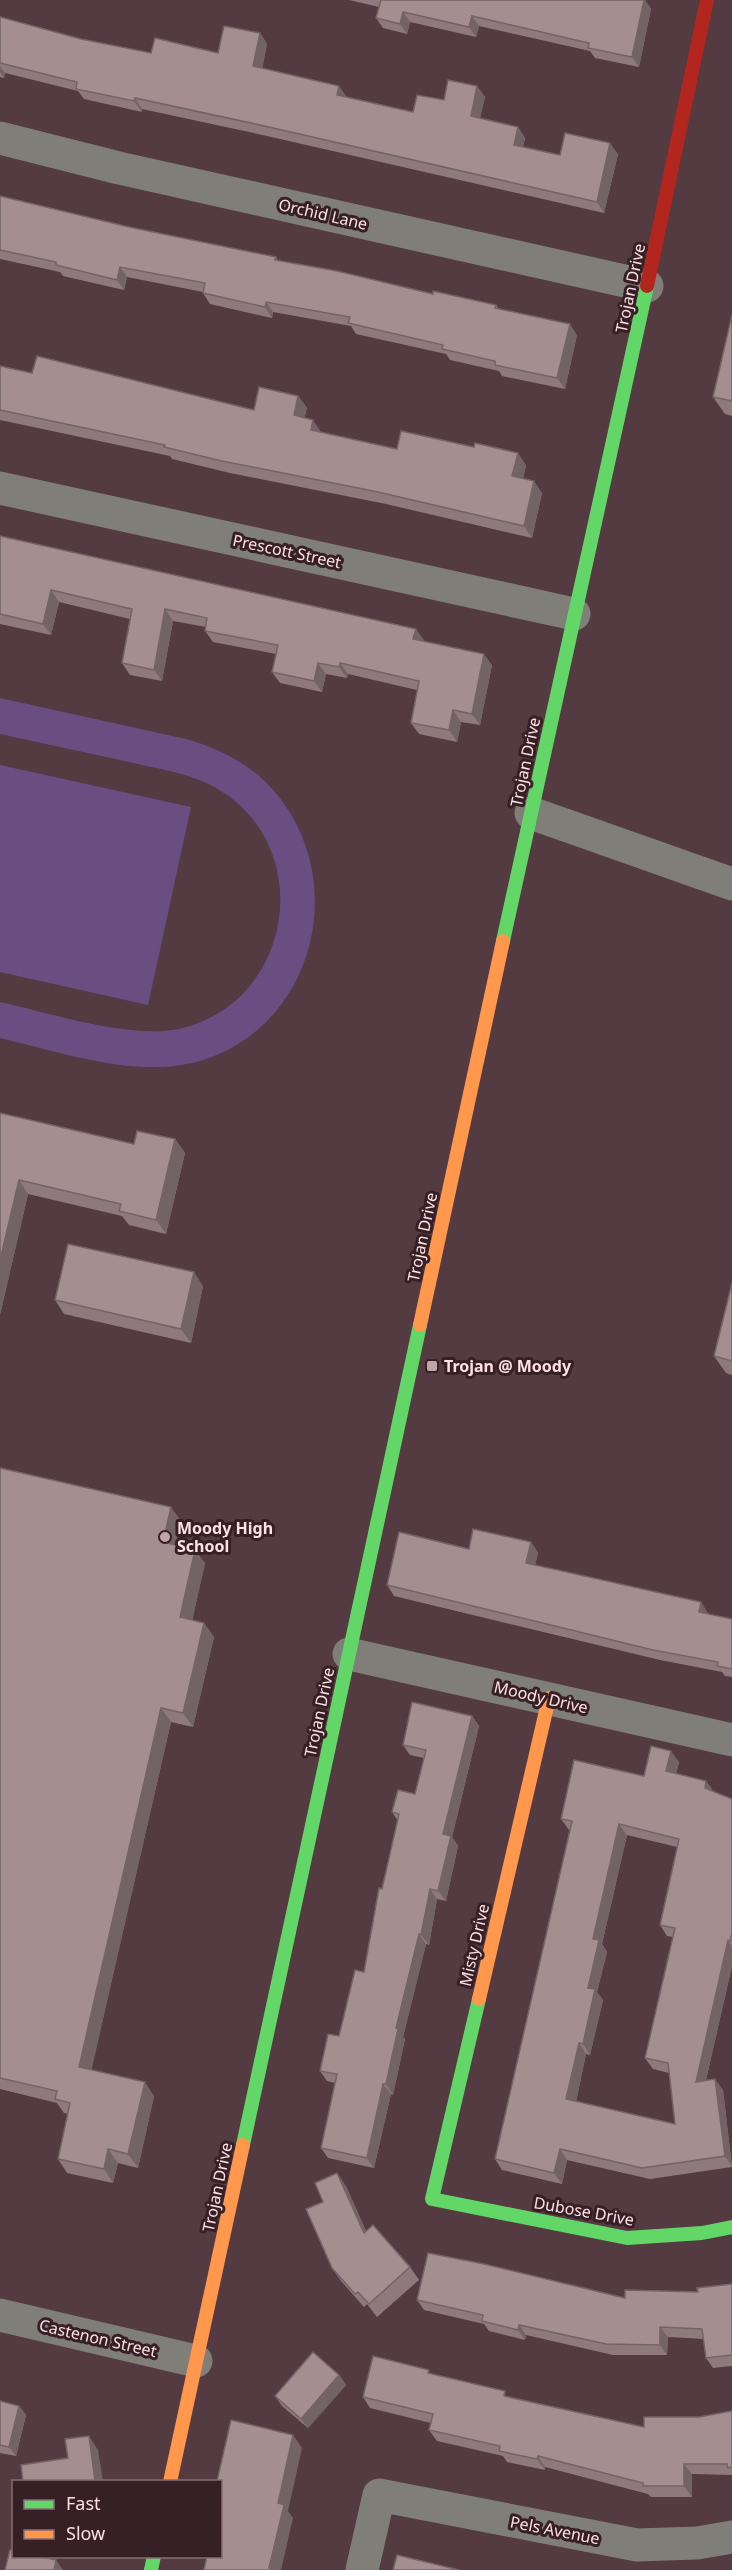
<svg xmlns="http://www.w3.org/2000/svg" width="732" height="2570" viewBox="0 0 732 2570" font-family="'Noto Sans',sans-serif">
  <style>
    .green { fill: #6a4e82 }
    .lines { fill: none; stroke-linecap: round; stroke-linejoin: round }
    .street { stroke: #7f7e78; stroke-width: 33 }
    .fast { stroke: #63d668; stroke-width: 14 }
    .slow { stroke: #ff974d; stroke-width: 14 }
    .jam { stroke: #b3261e; stroke-width: 14 }
    .wall { fill: #8e7a7c; fill-rule: evenodd }
    .shaded-wall { fill: #746365 }
    .building { fill: #a58e90; stroke: #746365; stroke-width: 1.5; fill-rule: evenodd }
    .poi-dot { fill: #c2a5ab; stroke: #362025; stroke-width: 2 }
    .labels { text-anchor: middle; dominant-baseline: central; stroke-width: 6; stroke-linejoin: round; paint-order: stroke }
    .street-label { font-size: 16px; fill: #fddfe4; stroke: #362025 }
    .poi-label { font-size: 16px; font-weight: bold; fill: #fddfe4; stroke: #362025; text-anchor: start }
  </style>
  <rect width="100%" height="100%" fill="#543a41"/>
  <g class="green">
    <path d="M0 698 186 739C220 749 251 764 274 791 353 882 313 1034 192 1063 131 1077 60 1052 0 1038V1002C50 1013 135 1041 183 1028 295 999 316 845 216 788 190 773 158 769 129 762 86 753 43 743 0 734Z"/>
    <path d="M0 765 191 807 148 1005 0 972Z"/>
  </g>
  <g class="lines">
    <g class="street">
      <path d="M0 138 119 168 647 286"/>
      <path d="M0 488 574 614"/>
      <path d="M531 813 732 884"/>
      <path d="M349 1654 732 1740"/>
      <path d="M0 2315 196 2361"/>
      <path d="M362 2570 379 2495 637 2545 697 2543 732 2537"/>
    </g>
    <g class="fast">
      <path d="M503 941 647 286"/>
      <path d="M479 1999 432 2199 627 2238 702 2233 732 2227"/>
      <path d="M243 2145 420 1325"/>
      <path d="M151 2570 154 2556"/>
    </g>
    <g class="slow">
      <path d="M420 1325 503 941"/>
      <path d="M479 1999 549 1698"/>
      <path d="M170 2482 243 2145"/>
    </g>
    <path class="jam" d="M647 286 707 0"/>
  </g>
  <g class="wall">
    <path d="M349 0H645L651 9 639 67 595 58 590 51 479 26 476 37 410 22 407 34 383 28 376 18 379 7Z"/>
    <path d="M0 17 81 39 151 53H218L260 33 267 44 262 68 347 97 413 112 477 86 485 97 480 118 518 127 525 138 523 147 560 155 618 154 604 213 267 136 142 109V112L84 99 78 91 5 73 4 78 0 77Z"/>
    <path d="M0 196 129 227 276 257 278 261 433 294 496 305 499 309 577 335 565 389 502 376 499 371 450 360 446 354 356 334 351 326 273 312 272 318 210 304 203 293V292L127 277 124 290 63 276 60 272 0 259Z"/>
    <path d="M732 315V416L725 414 713 397Z"/>
    <path d="M0 366 32 373 254 410 298 396 307 408 304 418 321 432 397 449 526 465 523 478 542 493 532 538 386 504 230 473 172 459 170 456 0 420Z"/>
    <path d="M0 536 424 640 423 641 492 665 480 725 461 722 457 742 419 734 411 723 417 690 348 674 347 678 326 674 322 692 280 683 272 672 276 654 213 642 205 631 206 627 173 621 162 681 130 675 122 663 130 619 59 602 51 635 0 624Z"/>
    <path d="M0 1113 134 1144 175 1139 185 1153 166 1234 129 1225 122 1216 28 1194 0 1315Z"/>
    <path d="M732 1283V1375L726 1373 714 1356Z"/>
    <path d="M203 1286 191 1343 64 1314 55 1300Z"/>
    <path d="M0 1468 181 1521 175 1545 205 1563 192 1620 204 1623 214 1637 193 1727 171 1722 91 2070 154 2096 138 2168 118 2163 113 2183 67 2173 58 2159 68 2114 64 2113 57 2103 0 2089Z"/>
    <path d="M531 1542 538 1553 535 1565 708 1613V1614L732 1619V1677L725 1676 722 1672 660 1660 394 1596 387 1585 469 1549Z"/>
    <path d="M472 1716 479 1726 452 1837 458 1846 446 1901 437 1899 429 1945 426 1944 403 2037 405 2039 393 2095 391 2094 374 2168 328 2158 321 2148 335 2083 327 2081 320 2071 339 2036 364 1972 398 1821 392 1812 415 1794 424 1758 410 1755 403 1745Z"/>
    <path d="M679 1762 676 1774 706 1781 713 1791 732 1799V1966L706 2080 723 2090 732 2167 650 2179 567 2160 562 2184 502 2170 495 2159 570 1830H569L561 1819 644 1776ZM627 1835 677 1847 660 1925 667 1936 673 1937 645 2058 653 2069 669 2073 675 2124 576 2102 586 2054 590 2055 603 2000 597 1992 607 1952 602 1944Z"/>
    <path d="M346 2186 366 2231 410 2267 419 2280 377 2317 367 2304 364 2307 341 2281 332 2268 323 2202Z"/>
    <path d="M732 2284V2366L713 2368 706 2358 704 2339 668 2337 667 2355H613L526 2335 525 2340 489 2331 484 2324 424 2310 417 2300 625 2298 698 2292Z"/>
    <path d="M432 2374 509 2397 644 2427 732 2411V2475L692 2474V2497H651L648 2494 545 2467V2470L507 2462 503 2456 437 2441 429 2430 431 2423 370 2408 363 2397Z"/>
    <path d="M339 2375 346 2385 308 2428 282 2406 275 2396Z"/>
    <path d="M0 2401 19 2406 26 2415 16 2456 0 2453Z"/>
  </g>
  <g class="shaded-wall">
    <path d="M644 0H645L651 9 639 67 632 57Z"/>
    <path d="M403 12 410 22 407 34 400 24Z"/>
    <path d="M472 16 479 26 476 37 469 27Z"/>
    <path d="M260 33 267 44 261 77 253 66Z"/>
    <path d="M0 66 5 73 4 78 0 72Z"/>
    <path d="M339 86 347 97 337 95Z"/>
    <path d="M477 86 485 97 478 127 471 116Z"/>
    <path d="M135 98 142 109V112L134 101Z"/>
    <path d="M518 127 525 138 521 156 514 145Z"/>
    <path d="M610 143 618 154 604 213 597 202Z"/>
    <path d="M120 267 127 277 124 290 117 280Z"/>
    <path d="M266 302 273 312 272 318 265 307Z"/>
    <path d="M570 324 577 335 565 389 557 378Z"/>
    <path d="M298 396 307 408 302 427 294 415Z"/>
    <path d="M313 420 321 432 311 430Z"/>
    <path d="M518 453 526 465 521 488 512 476Z"/>
    <path d="M534 481 542 493 532 538 524 526Z"/>
    <path d="M51 590 59 602 51 635 43 624Z"/>
    <path d="M165 609 173 621 162 681 154 670Z"/>
    <path d="M416 629 424 640 421 650 413 639Z"/>
    <path d="M484 654 492 665 480 725 472 714Z"/>
    <path d="M318 663 326 674 322 692 314 681Z"/>
    <path d="M340 663 348 674 347 678 339 667Z"/>
    <path d="M453 710 461 722 457 742 449 730Z"/>
    <path d="M175 1139 185 1153 166 1234 156 1220Z"/>
    <path d="M19 1180 28 1194 0 1315V1260Z"/>
    <path d="M194 1272 203 1286 191 1343 181 1329Z"/>
    <path d="M171 1507 181 1521 173 1556 163 1542Z"/>
    <path d="M531 1542 538 1553 533 1573 526 1563Z"/>
    <path d="M195 1550 205 1563 190 1631 180 1617Z"/>
    <path d="M701 1602 708 1613 706 1622 699 1612Z"/>
    <path d="M204 1623 214 1637 193 1727 183 1713Z"/>
    <path d="M161 1708 171 1722 89 2081 79 2067Z"/>
    <path d="M472 1716 479 1726 452 1837 458 1846 446 1901 438 1891 443 1834Z"/>
    <path d="M671 1751 679 1762 674 1782 666 1771Z"/>
    <path d="M706 1781 714 1792 705 1788Z"/>
    <path d="M619 1824 627 1835 602 1944 607 1952 597 1992 603 2000 590 2055 583 2044 593 1939Z"/>
    <path d="M430 1889 437 1899 429 1945 421 1935Z"/>
    <path d="M419 1934 426 1944 403 2037 405 2039 393 2095 386 2084 396 2028Z"/>
    <path d="M728 1940 732 1947V1966L703 2093 696 2082Z"/>
    <path d="M579 2043 586 2054 574 2111 566 2099Z"/>
    <path d="M715 2079 723 2090 732 2167 725 2156Z"/>
    <path d="M145 2082 154 2096 138 2168 128 2154Z"/>
    <path d="M383 2084 391 2094 374 2168 367 2158Z"/>
    <path d="M108 2149 118 2163 113 2183 104 2169Z"/>
    <path d="M560 2149 567 2160 562 2184 554 2173Z"/>
    <path d="M337 2173 346 2186 372 2246 364 2233Z"/>
    <path d="M519 2325 526 2335 525 2340 518 2330Z"/>
    <path d="M660 2327 668 2337 667 2355 660 2345Z"/>
    <path d="M339 2375 346 2385 308 2428 301 2419Z"/>
    <path d="M19 2406 26 2415 16 2456 9 2447Z"/>
    <path d="M293 2435 302 2448 288 2511 293 2518 281 2570H270L269 2568 278 2503Z"/>
    <path d="M89 2436 98 2450 103 2481H95Z"/>
    <path d="M538 2456 545 2467V2470L537 2459Z"/>
    <path d="M684 2464 692 2474V2497L684 2486Z"/>
    <path d="M56 2560 63 2570H54Z"/>
  </g>
  <g class="building">
    <path d="M381 0H644L632 57 588 48 589 43 472 16 469 27 403 12 400 24 376 18Z"/>
    <path d="M0 17 81 39 151 53 155 38 218 53 224 26 260 33 253 66 339 86 337 95 413 112 417 95 444 100 448 80 477 86 471 116 518 127 514 145 560 155 565 133 610 143 597 202 260 125 135 98 134 101 76 89 77 82 0 63Z"/>
    <path d="M0 196 129 227 276 257 275 260 337 271 433 294V291L496 305 495 308 570 324 557 378 495 365V361L442 349 443 345 348 323 350 317 266 302 265 307 203 293 205 283 120 267 117 280 56 265V262L0 250Z"/>
    <path d="M732 315V401L713 397Z"/>
    <path d="M37 356 254 410 259 387 298 396 294 415 313 420 311 430 397 449 401 431 474 447 475 443 518 453 512 476 534 481 524 526 378 492 222 461 164 447 165 445 0 410V366L32 373Z"/>
    <path d="M0 536 416 629 413 639 484 654 472 714 453 710 449 730 411 723 419 681 340 663 339 667 318 663 314 681 272 672 278 645 205 631 207 618 165 609 154 670 122 663 132 609 51 590 43 624 0 614Z"/>
    <path d="M0 1113 134 1144 137 1131 175 1139 156 1220 119 1211 121 1204 19 1180 0 1260Z"/>
    <path d="M68 1244 194 1272 181 1329 55 1300Z"/>
    <path d="M732 1283V1361L714 1356Z"/>
    <path d="M0 1468 171 1507 163 1542 195 1550 180 1617 204 1623 183 1713 161 1708 79 2067 145 2082 128 2154 108 2149 104 2169 58 2159 70 2103 55 2099 57 2091 0 2078Z"/>
    <path d="M473 1529 531 1542 526 1563 701 1602 699 1612 732 1619V1669L717 1666 718 1662 653 1650 387 1585 399 1532 469 1549Z"/>
    <path d="M412 1702 472 1716 443 1834 451 1836 438 1891 430 1889 421 1935 419 1934 396 2028 398 2029 386 2084H383L367 2158 321 2148 337 2074 320 2071 328 2034 339 2036 355 1970 364 1972 379 1888 382 1889 399 1814 392 1812 398 1790 415 1794 426 1750 403 1745Z"/>
    <path d="M651 1746 671 1751 666 1771 706 1781 705 1788 732 1799V1933L730 1941 728 1940 696 2082 715 2079 725 2156 642 2168 560 2149 554 2173 495 2159 572 1821 561 1819 574 1760 644 1776ZM619 1824 679 1839 660 1925 675 1928 645 2058 668 2063 675 2124 566 2099 579 2043 583 2044 595 1989 588 1988 599 1940 593 1939Z"/>
    <path d="M337 2173 364 2233 373 2225 410 2267 369 2304 358 2292 355 2294 332 2268 306 2209 323 2202 315 2183Z"/>
    <path d="M428 2253 484 2264 625 2298V2290L698 2292 697 2288 732 2284V2355L706 2358 702 2329 660 2327V2345L606 2344 519 2325 518 2330 482 2321 483 2315 417 2300Z"/>
    <path d="M313 2352 339 2375 301 2419 275 2396Z"/>
    <path d="M373 2356 429 2370 428 2373 505 2391 504 2396 644 2427V2417H699L732 2411V2467L728 2468 727 2464H684V2486H643V2483L538 2456 537 2459 499 2451 500 2446 429 2430 433 2414 363 2397Z"/>
    <path d="M0 2401 19 2406 9 2447 0 2445Z"/>
    <path d="M231 2420 293 2435 278 2503 284 2505 269 2568 277 2570H204L207 2556H220V2481H217Z"/>
    <path d="M89 2436 95 2481H23L21 2465 68 2458 65 2439Z"/>
    <path d="M10 2550 14 2551V2556H39L56 2560 54 2570H5Z"/>
    <path d="M397 2555 459 2570H393Z"/>
  </g>
  <g class="poi-dot">
    <rect x="426" y="1360" width="12" height="12" rx="3"/>
    <circle cx="165" cy="1537" r="6"/>
  </g>
  <g class="labels">
    <g class="street-label">
      <text transform="translate(323 214) rotate(13)">Orchid Lane</text>
      <text transform="translate(630 288) rotate(-78)">Trojan Drive</text>
      <text transform="translate(287 551) rotate(12)">Prescott Street</text>
      <text transform="translate(525 762) rotate(-78)">Trojan Drive</text>
      <text transform="translate(422 1237) rotate(-78)">Trojan Drive</text>
      <text transform="translate(541 1697) rotate(13)">Moody Drive</text>
      <text transform="translate(319 1712) rotate(-78)">Trojan Drive</text>
      <text transform="translate(474 1945) rotate(-77)">Misty Drive</text>
      <text transform="translate(217 2187) rotate(-78)">Trojan Drive</text>
      <text transform="translate(584 2211) rotate(10)">Dubose Drive</text>
      <text transform="translate(98 2338) rotate(13)">Castenon Street</text>
      <text transform="translate(555 2530) rotate(11)">Pels Avenue</text>
    </g>
    <g class="poi-label">
      <text x="444" y="1366">Trojan @ Moody</text>
      <text x="177" y="1528">Moody High<tspan x="177" dy="18">School</tspan></text>
    </g>
  </g>
  <rect x="12" y="2480" width="210" height="78" fill="#362025" stroke="#866c71" stroke-width="1.5"/>
  <rect x="24" y="2500" width="30" height="9" fill="#63d668" stroke="#866c71" stroke-width="1.5"/>
  <text x="66" y="2510" font-size="18" fill="#fddfe4">Fast</text>
  <rect x="24" y="2530" width="30" height="9" fill="#ff974d" stroke="#866c71" stroke-width="1.5"/>
  <text x="66" y="2540" font-size="18" fill="#fddfe4">Slow</text>
</svg>
